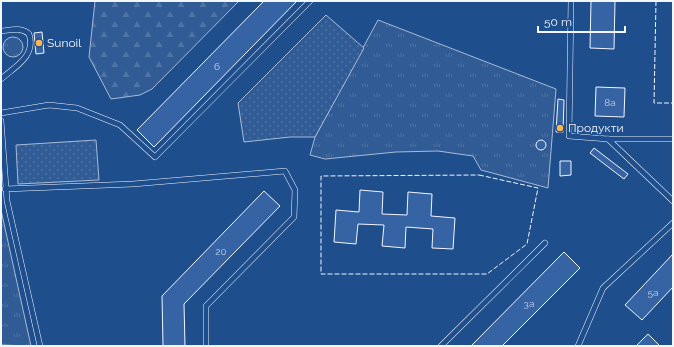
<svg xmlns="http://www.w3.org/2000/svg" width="674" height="347" viewBox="0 0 674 347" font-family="Raleway,sans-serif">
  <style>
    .grass { fill: url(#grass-tufts); stroke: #a8bbd7 }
    .forest { fill: url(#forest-firs); stroke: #a8bbd7 }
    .park { fill: url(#park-dots); stroke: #a8bbd7 }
    .building { fill: #3563a3; stroke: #f2f6ff }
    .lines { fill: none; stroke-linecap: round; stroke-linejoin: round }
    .lane-casing { stroke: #f2f6ff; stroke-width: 6 }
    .lane { stroke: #1f4e8c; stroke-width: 5 }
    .fence { stroke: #f2f6ff; stroke-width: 1; stroke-dasharray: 5 2; stroke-linecap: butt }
    .poi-dot { fill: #ffb74d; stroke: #1f4e8c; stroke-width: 1.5 }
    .labels { text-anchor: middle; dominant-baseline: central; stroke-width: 3; stroke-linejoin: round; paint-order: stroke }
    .number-label { font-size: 10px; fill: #c3d1e8 }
    .poi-label { font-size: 12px; fill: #f2f6ff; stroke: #1f4e8c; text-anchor: start }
  </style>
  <defs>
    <pattern id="grass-tufts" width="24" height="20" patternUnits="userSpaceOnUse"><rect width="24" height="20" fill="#305b95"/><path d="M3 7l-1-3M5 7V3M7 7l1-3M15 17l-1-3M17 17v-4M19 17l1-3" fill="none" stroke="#4e73a5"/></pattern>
    <pattern id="forest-firs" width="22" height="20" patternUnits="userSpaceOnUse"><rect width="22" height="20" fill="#305b95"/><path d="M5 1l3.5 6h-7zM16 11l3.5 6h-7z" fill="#4e73a5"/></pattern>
    <pattern id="park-dots" width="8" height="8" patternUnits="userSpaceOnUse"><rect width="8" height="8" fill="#305b95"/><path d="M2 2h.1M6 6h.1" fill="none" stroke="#4e73a5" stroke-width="1.8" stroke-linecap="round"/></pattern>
  </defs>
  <rect width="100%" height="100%" fill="#1f4e8c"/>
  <g class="grass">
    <path d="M378 20 556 89 548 188 481 170 473 156 438 151 396 152 325 159 310 155 315 137Z"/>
    <circle cx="13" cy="47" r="10"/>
    <path d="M1 210 31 346 1 345Z"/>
  </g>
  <path class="forest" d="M95 1H239L152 89 140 95 111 99 89 57Z"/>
  <g class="park">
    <path d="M326 15 364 48 315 137H290L244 142 238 103Z"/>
    <path d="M96 140 99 180 18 184 16 145Z"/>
  </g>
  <g class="building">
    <path d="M264 1H297L154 147 137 130Z"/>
    <path d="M591 1H615L614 49 590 48Z"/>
    <path d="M42 32 44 53 36 54 34 33Z"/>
    <path d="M596 87 625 88 624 117 595 116Z"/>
    <path d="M558 99 564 100 563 132H556Z"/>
    <circle cx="541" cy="145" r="5"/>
    <path d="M594 148 628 174 624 179 590 153Z"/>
    <path d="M560 161H571V175L560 176Z"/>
    <path d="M360 190 383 192 382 214 407 215 408 192 432 194 431 216 455 218 453 249 432 248 433 229 406 227 405 248 382 246 384 225 358 224 356 244 334 242 336 210 359 212Z"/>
    <path d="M264 191 280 206 184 304 185 346H163L162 296Z"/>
    <path d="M564 252 580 268 502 346H471Z"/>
    <path d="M673 254V287L642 320 625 305Z"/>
    <path d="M648 334 660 346H636Z"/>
  </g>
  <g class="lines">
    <defs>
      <g id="lane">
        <path d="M571 1 569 136 608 139H673"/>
        <path d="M1 31C11 30 21 27 29 34 36 56 16 66 1 79"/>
        <path d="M1 113 49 105 77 108 120 125 155 157 310 1"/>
        <path d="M1 121 7 201 40 346"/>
        <path d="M608 139 673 201"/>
        <path d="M5 189 133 184 285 171 295 190 294 217 206 306V346"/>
        <path d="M441 346 545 243"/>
        <path d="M578 346 603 288 673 223"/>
      </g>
    </defs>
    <use href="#lane" class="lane-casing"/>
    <use href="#lane" class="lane"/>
    <g class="fence">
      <path d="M656 1 654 103H673"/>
      <path d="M479 175 538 188 527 244 487 274H321V176Z"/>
    </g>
  </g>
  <g class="poi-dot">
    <circle cx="39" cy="43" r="4"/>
    <circle cx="560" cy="128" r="4"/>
  </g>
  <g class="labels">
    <g class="number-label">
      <text x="217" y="66">6</text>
      <text x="610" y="102">8а</text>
      <text x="221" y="251">20</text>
      <text x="653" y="292">5а</text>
      <text x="529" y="303">3а</text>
    </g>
    <g class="poi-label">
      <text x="47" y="43">Sunoil</text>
      <text x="568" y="128">Продукти</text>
    </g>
  </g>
  <rect width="674" height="347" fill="none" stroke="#f2f6ff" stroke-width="4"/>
  <path d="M538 26v6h87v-6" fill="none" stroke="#f2f6ff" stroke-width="2"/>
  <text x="544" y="26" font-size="12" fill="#f2f6ff" stroke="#1f4e8c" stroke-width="3" paint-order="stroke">50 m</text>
</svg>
